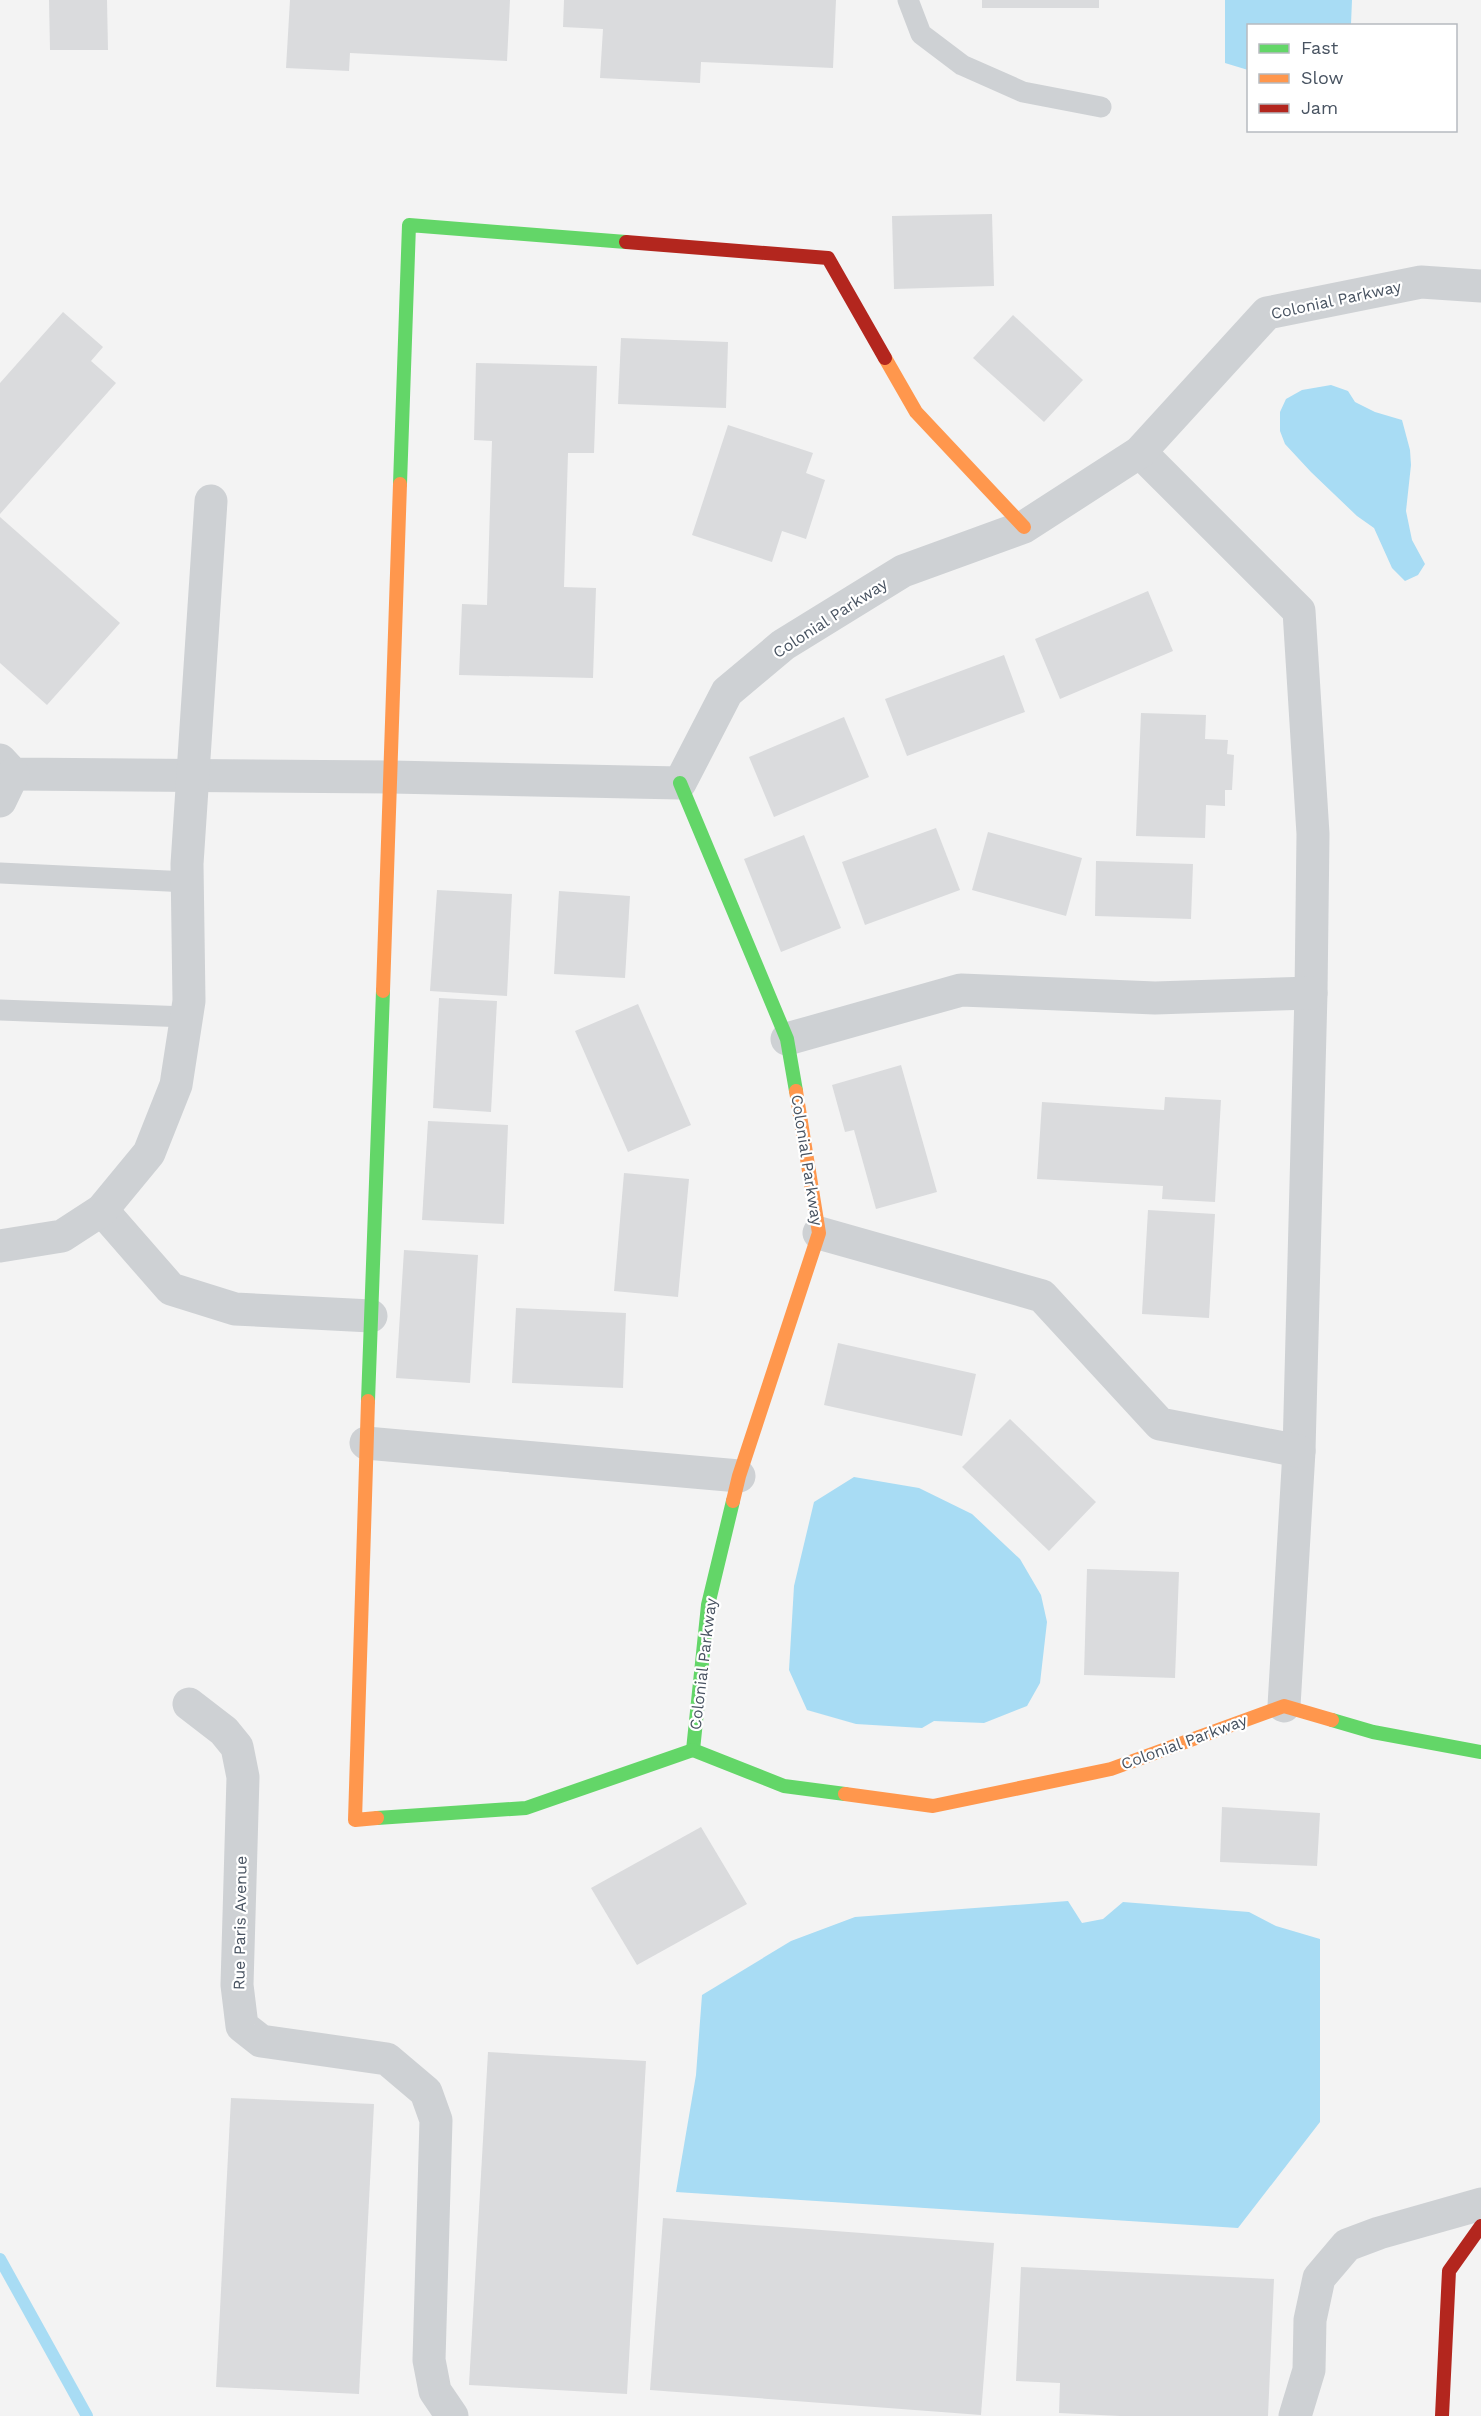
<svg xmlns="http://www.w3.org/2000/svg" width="1481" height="2416" viewBox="0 0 1481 2416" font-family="'Work Sans',sans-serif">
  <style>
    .water { fill: #a8dcf4 }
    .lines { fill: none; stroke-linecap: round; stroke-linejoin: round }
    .stream { stroke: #a8dcf4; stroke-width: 12 }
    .building { fill: #dadbdd }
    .lane { stroke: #ced1d4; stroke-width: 21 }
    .street { stroke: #ced1d4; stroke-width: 33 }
    .fast { stroke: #63d668; stroke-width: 14 }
    .slow { stroke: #ff974d; stroke-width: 14 }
    .jam { stroke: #b3261e; stroke-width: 14 }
    .labels { text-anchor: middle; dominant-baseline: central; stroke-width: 4.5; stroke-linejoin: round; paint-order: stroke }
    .street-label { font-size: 16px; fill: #485361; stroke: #fff }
  </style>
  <rect width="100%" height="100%" fill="#f3f3f3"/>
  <g class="water">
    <path d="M1225 0H1352L1351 24 1350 26H1248V70L1225 63Z"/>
    <path d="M1331 385 1348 391 1355 402 1375 412 1402 420 1410 450 1411 465 1406 511 1412 540 1425 564 1418 575 1405 581 1392 568 1374 528 1357 516 1311 472 1285 444 1280 431V412L1286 399 1302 390Z"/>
    <path d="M854 1477 919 1488 972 1514 1020 1559 1041 1595 1047 1622 1040 1683 1027 1706 984 1723 934 1721 922 1728 856 1724 807 1710 789 1670 794 1586 814 1502Z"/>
    <path d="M1068 1901 1082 1923 1103 1919 1123 1902 1249 1912 1276 1926 1320 1939V2122L1238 2228 676 2192 696 2075 702 1995 791 1941 855 1917Z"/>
  </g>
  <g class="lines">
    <path class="stream" d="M0 2259 87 2416"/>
  </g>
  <g class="building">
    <path d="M49 0H107L108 50H50Z"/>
    <path d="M290 0H510L507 61 350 53 349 71 286 68Z"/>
    <path d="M564 0H836L833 68 701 62 700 83 600 78 603 29 563 27Z"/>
    <rect x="982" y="0" width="117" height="8"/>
    <path d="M992 214 994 286 894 289 892 216Z"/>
    <path d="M63 312 103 347 91 361 116 383 0 514V383Z"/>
    <path d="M1013 315 1083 380 1044 422 973 358Z"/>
    <path d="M621 338 728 342 726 408 618 404Z"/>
    <path d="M476 363 597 366 594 453H568L564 587 596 588 593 678 459 675 462 604 487 605 492 441 474 440Z"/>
    <path d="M728 425 813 453 806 473 825 480 806 539 782 531 772 562 692 535Z"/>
    <path d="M0 517 120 623 47 705 0 663Z"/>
    <path d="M1148 591 1173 651 1060 699 1035 639Z"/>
    <path d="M1004 655 1025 712 907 756 885 699Z"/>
    <path d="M1141 713 1206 715 1205 739 1228 740 1227 754 1234 755 1232 790H1225V806L1206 805 1205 838 1136 836Z"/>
    <path d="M844 717 869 777 774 817 749 757Z"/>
    <path d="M936 828 960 890 865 925 842 862Z"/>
    <path d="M988 832 1082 858 1066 916 972 890Z"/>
    <path d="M804 835 841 928 781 952 744 859Z"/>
    <path d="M1096 861 1193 864 1191 919 1095 916Z"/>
    <path d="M437 890 512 894 507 996 430 991Z"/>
    <path d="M559 891 630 896 625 978 554 974Z"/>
    <path d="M439 998 497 1001 491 1112 433 1108Z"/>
    <path d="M638 1004 691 1125 628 1152 575 1031Z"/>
    <path d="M901 1065 937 1192 876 1209 854 1130 845 1132 832 1085Z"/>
    <path d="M1165 1097 1221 1100 1215 1202 1162 1199 1163 1186 1037 1179 1042 1102 1164 1110Z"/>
    <path d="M428 1121 508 1125 504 1224 422 1220Z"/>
    <path d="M624 1173 689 1179 678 1297 614 1291Z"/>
    <path d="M1148 1210 1215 1214 1209 1318 1142 1314Z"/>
    <path d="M404 1250 478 1255 470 1383 396 1378Z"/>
    <path d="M516 1308 626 1313 623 1388 512 1383Z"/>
    <path d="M838 1343 976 1374 962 1436 824 1405Z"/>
    <path d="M1010 1419 1096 1502 1049 1551 962 1467Z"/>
    <path d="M1087 1569 1179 1572 1175 1678 1084 1675Z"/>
    <path d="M1222 1807 1320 1813 1317 1866 1220 1862Z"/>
    <path d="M701 1827 747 1904 637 1965 591 1888Z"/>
    <path d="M488 2052 646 2061 627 2394 469 2385Z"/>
    <path d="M231 2098 374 2104 359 2394 216 2387Z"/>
    <path d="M663 2218 994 2243 981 2415 650 2390Z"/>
    <path d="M1021 2267 1274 2279 1268 2416H1120L1059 2413 1060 2383 1016 2381Z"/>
  </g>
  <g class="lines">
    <g class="lane">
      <path d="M908 0 921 34 962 65 1023 92 1101 107"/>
      <path d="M0 873 188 882"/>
      <path d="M0 1010 187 1017"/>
    </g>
    <g class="street">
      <path d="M1140 452 1299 611 1313 834 1311 993 1299 1451 1284 1706"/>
      <path d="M0 760 13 774 391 777 680 783 727 692 783 645 903 571 1024 527 1140 452 1267 313 1421 282 1481 286"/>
      <path d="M0 801 13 774"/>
      <path d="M787 1039 961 990 1155 998 1311 993"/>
      <path d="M102 1210 171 1289 235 1309 371 1316"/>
      <path d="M819 1233 1042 1296 1160 1424 1299 1451"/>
      <path d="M0 1246 62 1236 102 1210 149 1153 176 1085 189 1001 187 864 211 501"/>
      <path d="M366 1443 739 1476"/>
      <path d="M189 1704 224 1731 237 1747 243 1777 237 1985 242 2026 261 2041 387 2059 426 2092 436 2120 429 2360 435 2391 452 2416"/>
      <path d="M1295 2416 1309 2370 1310 2320 1319 2278 1347 2245 1379 2233 1481 2204"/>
    </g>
    <g class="fast">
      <path d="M400 484 409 225 626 242"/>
      <path d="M680 783 787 1039 796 1091"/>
      <path d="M368 1401 383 991"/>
      <path d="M733 1501 708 1605 693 1750 784 1786 845 1794"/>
      <path d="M1332 1720 1373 1732 1481 1752"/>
      <path d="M377 1818 526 1808 693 1750"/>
    </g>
    <g class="slow">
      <path d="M885 358 916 412 1024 527"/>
      <path d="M383 991 400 484"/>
      <path d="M368 1401 355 1820 377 1818"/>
      <path d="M733 1501 739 1476 819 1233 796 1091"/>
      <path d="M845 1794 933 1806 1111 1769 1284 1706 1332 1720"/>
    </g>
    <g class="jam">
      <path d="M626 242 828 258 885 358"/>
      <path d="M1442 2416 1449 2271 1481 2226"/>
    </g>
  </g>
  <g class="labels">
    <g class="street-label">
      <text transform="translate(1336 300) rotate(-12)">Colonial Parkway</text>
      <text transform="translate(830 618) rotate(-33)">Colonial Parkway</text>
      <text transform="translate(807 1160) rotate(81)">Colonial Parkway</text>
      <text transform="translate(703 1664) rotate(-83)">Colonial Parkway</text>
      <text transform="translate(1184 1742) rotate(-20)">Colonial Parkway</text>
      <text transform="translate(240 1923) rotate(-89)">Rue Paris Avenue</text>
    </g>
  </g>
  <rect x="1247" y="24" width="210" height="108" fill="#ffffff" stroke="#b6bac0" stroke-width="1.5"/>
  <rect x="1259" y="44" width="30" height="9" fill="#63d668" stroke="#b6bac0" stroke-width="1.5"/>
  <text x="1301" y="54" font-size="18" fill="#485361">Fast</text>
  <rect x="1259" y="74" width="30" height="9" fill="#ff974d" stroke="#b6bac0" stroke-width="1.5"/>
  <text x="1301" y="84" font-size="18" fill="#485361">Slow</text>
  <rect x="1259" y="104" width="30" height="9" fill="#b3261e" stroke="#b6bac0" stroke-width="1.5"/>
  <text x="1301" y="114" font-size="18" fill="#485361">Jam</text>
</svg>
